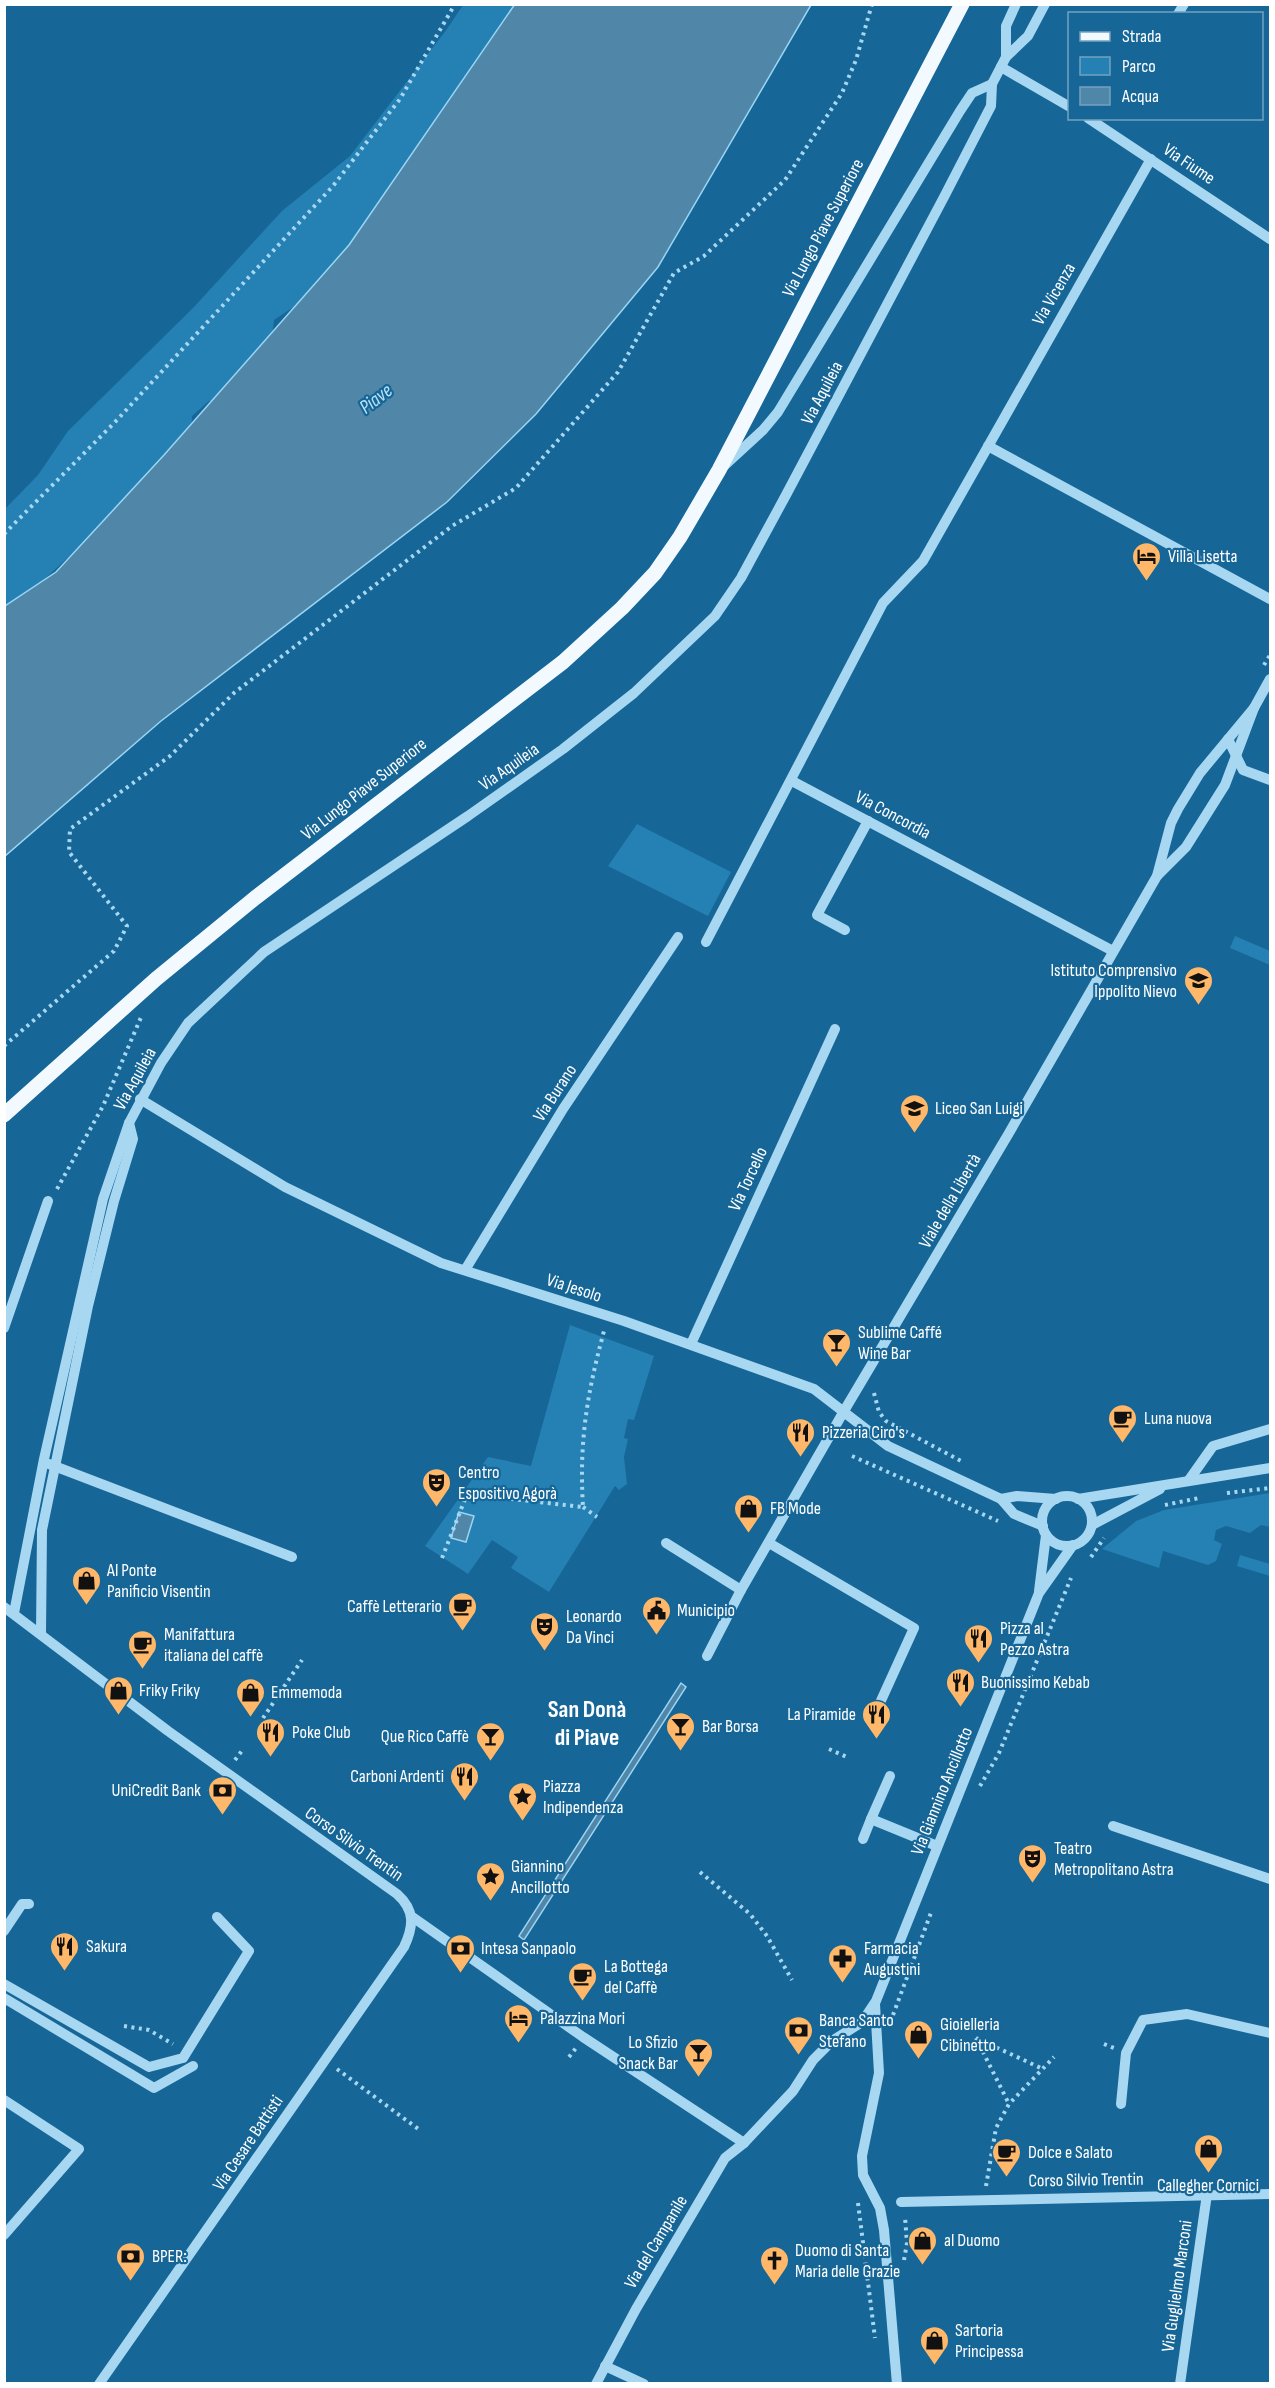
<svg xmlns="http://www.w3.org/2000/svg" width="1275" height="2388" viewBox="0 0 1275 2388" font-family="'Sofia Sans Condensed',sans-serif">
  <style>
    .green { fill: #2580b3 }
    .water { fill: #5087a9; stroke: #9ad5f4; stroke-width: 1.5 }
    .lines { fill: none; stroke-linecap: round; stroke-linejoin: round }
    .path { stroke: #a8d7f2; stroke-width: 4; stroke-dasharray: 3 4.5; stroke-linecap: butt }
    .minor { stroke: #a8d7f2; stroke-width: 10 }
    .major { stroke: #f3faff; stroke-width: 15 }
    .labels { text-anchor: middle; dominant-baseline: central; stroke-width: 4.5; stroke-linejoin: round; paint-order: stroke }
    .street-label { font-size: 18px; fill: #fff; stroke: #166697 }
    .poi-label { font-size: 18px; fill: #fff; stroke: #166697; text-anchor: start }
    .water-label { font-size: 20px; font-style: italic; fill: #b8e2f8; stroke: #166697 }
    .district-label { font-size: 24px; font-weight: bold; fill: #fff; stroke: #166697 }
  </style>
  <rect width="100%" height="100%" fill="#166697"/>
  <g class="green">
    <path d="M463 5H546L315 293 274 320 270 355 234 402 209 401 192 416 191 442 46 578 5 607 4 510 38 475 68 431 193 308 282 211 350 156 447 29Z"/>
    <path d="M637 824 731 872 708 916 608 866Z"/>
    <path d="M1235 936 1270 951V965L1230 948Z"/>
    <path d="M570 1325 654 1356 634 1420 628 1419 624 1438 628 1439 624 1457 627 1484 619 1490 615 1486 549 1592 511 1568 518 1557 492 1540 468 1574 425 1546 488 1457 531 1466Z"/>
    <path d="M1270 1493V1527L1261 1525 1250 1533 1226 1526 1216 1530 1214 1540 1222 1544 1216 1561 1208 1565 1163 1551 1159 1568 1102 1549 1136 1521 1164 1510Z"/>
    <path d="M1240 1555 1270 1564V1576L1237 1566Z"/>
  </g>
  <g class="water">
    <path d="M515 4 811 5 658 267 536 414 447 502 161 721 5 856V606L56 572 164 455 349 245Z"/>
    <path d="M459 1512 474 1516 466 1542 451 1538Z"/>
    <path d="M681 1683 686 1687 524 1940 519 1936Z"/>
  </g>
  <g class="lines">
    <g class="path">
      <path d="M4 534 117 420 333 186 400 99 455 4"/>
      <path d="M1264 665 1270 655"/>
      <path d="M4 1046 114 951 127 926 69 852 70 829 170 756 234 693 452 526 516 488 618 372 674 273 704 256 785 180 842 93 856 60 872 4"/>
      <path d="M57 1189 103 1106 142 1015"/>
      <path d="M874 1393 879 1412 886 1421 961 1461"/>
      <path d="M852 1456 998 1521"/>
      <path d="M1227 1493 1270 1488"/>
      <path d="M1165 1505 1199 1498"/>
      <path d="M583 1507 597 1517"/>
      <path d="M1091 1557 1104 1538"/>
      <path d="M442 1558 467 1494 583 1507C579 1441 587 1394 604 1331"/>
      <path d="M263 1718 302 1660"/>
      <path d="M829 1749 849 1758"/>
      <path d="M235 1760 244 1748"/>
      <path d="M980 1786 999 1753 1071 1578"/>
      <path d="M209 1792 215 1784"/>
      <path d="M700 1872 750 1914 767 1936 792 1980"/>
      <path d="M893 2015 932 1910"/>
      <path d="M124 2026 149 2030 173 2044"/>
      <path d="M976 2038 1009 2104"/>
      <path d="M976 2038 1043 2069"/>
      <path d="M1104 2044 1114 2048"/>
      <path d="M569 2057 576 2048"/>
      <path d="M337 2069 421 2131"/>
      <path d="M986 2186 996 2128 1009 2104 1054 2057"/>
      <path d="M858 2203 875 2338"/>
      <path d="M904 2260 907 2243 905 2217"/>
    </g>
    <g class="minor">
      <path d="M1178 14 1184 4"/>
      <path d="M1006 57V26L1016 4"/>
      <path d="M1001 67 1070 107"/>
      <path d="M1088 118 1270 239"/>
      <path d="M988 446 1270 599"/>
      <path d="M725 465 763 430 778 412 960 111 972 93 992 84"/>
      <path d="M1228 739 1243 770 1270 780"/>
      <path d="M792 781 1113 951"/>
      <path d="M1157 876 1186 847 1225 785 1254 708 1270 679"/>
      <path d="M845 930 817 915 868 821"/>
      <path d="M706 942 883 603 923 561 1151 159"/>
      <path d="M140 1099 285 1187 441 1263 624 1321 814 1389 888 1446 1001 1499 1014 1514 1043 1526"/>
      <path d="M465 1270 563 1109 678 937"/>
      <path d="M4 1328 48 1201"/>
      <path d="M691 1344 835 1029"/>
      <path d="M49 1464 292 1557"/>
      <path d="M1189 1480 1213 1446 1270 1429"/>
      <circle cx="1067" cy="1521" r="25"/>
      <path d="M1001 1499 1017 1496 1056 1499"/>
      <path d="M1078 1499 1270 1468"/>
      <path d="M1092 1525 1160 1489"/>
      <path d="M666 1543 741 1590"/>
      <path d="M769 1543 914 1628 879 1705"/>
      <path d="M1039 1591 1046 1535"/>
      <path d="M4 1607 168 1731 397 1894C415 1910 414 1926 404 1947L99 2384"/>
      <path d="M14 1613 44 1459 103 1199 129 1123 161 1063 188 1023 264 952 468 816 563 749 634 693 715 616 741 578 786 495 944 197 991 106 992 84 1006 57 1028 36 1045 4"/>
      <path d="M41 1633 42 1530 88 1306 114 1201 133 1139 129 1123"/>
      <path d="M707 1656 741 1590 844 1411 1009 1133 1157 876 1171 823 1178 809 1200 773 1254 708"/>
      <path d="M871 1819 890 1776"/>
      <path d="M1113 1826 1270 1879"/>
      <path d="M863 1839 871 1819 937 1846"/>
      <path d="M411 1916 583 2037 744 2143"/>
      <path d="M4 1931 22 1904H29"/>
      <path d="M4 1984 149 2067 183 2058 249 1951 217 1917"/>
      <path d="M4 1998 154 2088 193 2066"/>
      <path d="M875 2004 879 2073 862 2156 863 2175 880 2208 884 2230 897 2384"/>
      <path d="M4 2100 79 2149 4 2235"/>
      <path d="M1121 2104 1126 2053 1143 2020 1187 2014 1270 2033"/>
      <path d="M901 2202 1270 2194"/>
      <path d="M605 2366 644 2384"/>
      <path d="M596 2384 636 2309 725 2158 744 2143 793 2091 813 2060 832 2041 862 2022 876 2001 1039 1593 1073 1545"/>
      <path d="M1180 2384 1207 2194"/>
    </g>
    <path class="major" d="M4 1115 156 979 255 898 563 662 622 608 655 573 680 537 719 470 962 4"/>
  </g>
  <defs>
    <symbol id="hotel-pin" viewBox="-11 -11 22 30"><path d="M0 17L-7.5 6A9.5 9.5 0 1 1 7.5 6Z" fill="#ffb869" stroke="#166697"/><path d="M-6-4.5h1.5V1H6V5H4.5V3h-9V5H-6ZM-4 0a1.8 1.8 0 1 1 3.6 0ZM.5 0V-2.5h3Q6-2.5 6 0Z" fill="#111"/></symbol>
    <symbol id="school-pin" viewBox="-11 -11 22 30"><path d="M0 17L-7.5 6A9.5 9.5 0 1 1 7.5 6Z" fill="#ffb869" stroke="#166697"/><path d="M0-5L7-2L0 1L-7-2ZM-4 1L0 2.5L4 1V4Q0 6-4 4Z" fill="#111"/></symbol>
    <symbol id="bar-pin" viewBox="-11 -11 22 30"><path d="M0 17L-7.5 6A9.5 9.5 0 1 1 7.5 6Z" fill="#ffb869" stroke="#166697"/><path d="M-6-5H6L.8 .8V4.5H3.5V6h-7V4.5H-.8V.8Z" fill="#111"/></symbol>
    <symbol id="cafe-pin" viewBox="-11 -11 22 30"><path d="M0 17L-7.5 6A9.5 9.5 0 1 1 7.5 6Z" fill="#ffb869" stroke="#166697"/><path d="M-5.5-4.5H6V0H3Q3 3.5 0 3.5H-2.5Q-5.5 3.5-5.5 0ZM3-3.2v2h1.7v-2ZM-6 4.5H4V6H-6Z" fill="#111"/></symbol>
    <symbol id="restaurant-pin" viewBox="-11 -11 22 30"><path d="M0 17L-7.5 6A9.5 9.5 0 1 1 7.5 6Z" fill="#ffb869" stroke="#166697"/><path d="M-5-6h1v4h1v-4h1v4h1v-4h1v5L-1.5 .5V6h-2V.5L-5-1ZM5-6V6H3V1.5H1.5Q1.5-4 5-6Z" fill="#111"/></symbol>
    <symbol id="theatre-pin" viewBox="-11 -11 22 30"><path d="M0 17L-7.5 6A9.5 9.5 0 1 1 7.5 6Z" fill="#ffb869" stroke="#166697"/><path d="M-5-5.5Q0-4 5-5.5V0Q5 5 0 6Q-5 5-5 0ZM-3.3-2.5H-1v1.5H-3.3ZM1-2.5H3.3v1.5H1ZM-2.8 1Q0 5.5 2.8 1Z" fill="#111"/></symbol>
    <symbol id="shop-pin" viewBox="-11 -11 22 30"><path d="M0 17L-7.5 6A9.5 9.5 0 1 1 7.5 6Z" fill="#ffb869" stroke="#166697"/><path d="M-5-2.5h2.3a2.7 3.5 0 0 1 5.4 0H5L5.5 6h-11ZM-1.5-2.5h3a1.5 2.3 0 0 0-3 0Z" fill="#111"/></symbol>
    <symbol id="civic-pin" viewBox="-11 -11 22 30"><path d="M0 17L-7.5 6A9.5 9.5 0 1 1 7.5 6Z" fill="#ffb869" stroke="#166697"/><path d="M-.6-6.5H3V-4.5H.6V-3L4-1V1h2V6H-6V1h2V-1L-.6-3ZM-1.2 2.5V6h2.4V2.5Z" fill="#111"/></symbol>
    <symbol id="bank-pin" viewBox="-11 -11 22 30"><path d="M0 17L-7.5 6A9.5 9.5 0 1 1 7.5 6Z" fill="#ffb869" stroke="#166697"/><path d="M-6-4H6V4H-6ZM0-2.3a2.3 2.3 0 1 0 0 4.6a2.3 2.3 0 1 0 0-4.6Z" fill="#111"/></symbol>
    <symbol id="sight-pin" viewBox="-11 -11 22 30"><path d="M0 17L-7.5 6A9.5 9.5 0 1 1 7.5 6Z" fill="#ffb869" stroke="#166697"/><path d="M0-6L1.8-2.2L6-1.7L2.9 1.2L3.7 5.4L0 3.3L-3.7 5.4L-2.9 1.2L-6-1.7L-1.8-2.2Z" fill="#111"/></symbol>
    <symbol id="pharmacy-pin" viewBox="-11 -11 22 30"><path d="M0 17L-7.5 6A9.5 9.5 0 1 1 7.5 6Z" fill="#ffb869" stroke="#166697"/><path d="M-2-6h4v4h4v4h-4v4h-4v-4h-4v-4h4Z" fill="#111"/></symbol>
    <symbol id="church-pin" viewBox="-11 -11 22 30"><path d="M0 17L-7.5 6A9.5 9.5 0 1 1 7.5 6Z" fill="#ffb869" stroke="#166697"/><path d="M-1.2-6h2.4v3.5h3.3v2.4h-3.3V6h-2.4V-.1h-3.3v-2.4h3.3Z" fill="#111"/></symbol>
  </defs>
  <g fill-rule="evenodd">
    <use href="#hotel-pin" x="1130" y="540" width="33" height="45"/>
    <use href="#school-pin" x="1182" y="964" width="33" height="45"/>
    <use href="#school-pin" x="898" y="1092" width="33" height="45"/>
    <use href="#bar-pin" x="820" y="1326" width="33" height="45"/>
    <use href="#cafe-pin" x="1106" y="1402" width="33" height="45"/>
    <use href="#restaurant-pin" x="784" y="1416" width="33" height="45"/>
    <use href="#theatre-pin" x="420" y="1466" width="33" height="45"/>
    <use href="#shop-pin" x="732" y="1492" width="33" height="45"/>
    <use href="#shop-pin" x="70" y="1564" width="33" height="45"/>
    <use href="#cafe-pin" x="446" y="1590" width="33" height="45"/>
    <use href="#civic-pin" x="640" y="1594" width="33" height="45"/>
    <use href="#theatre-pin" x="528" y="1610" width="33" height="45"/>
    <use href="#restaurant-pin" x="962" y="1622" width="33" height="45"/>
    <use href="#cafe-pin" x="126" y="1628" width="33" height="45"/>
    <use href="#restaurant-pin" x="944" y="1666" width="33" height="45"/>
    <use href="#shop-pin" x="102" y="1674" width="33" height="45"/>
    <use href="#shop-pin" x="234" y="1676" width="33" height="45"/>
    <use href="#restaurant-pin" x="860" y="1698" width="33" height="45"/>
    <use href="#bar-pin" x="664" y="1710" width="33" height="45"/>
    <use href="#restaurant-pin" x="254" y="1716" width="33" height="45"/>
    <use href="#bar-pin" x="474" y="1720" width="33" height="45"/>
    <use href="#restaurant-pin" x="448" y="1760" width="33" height="45"/>
    <use href="#bank-pin" x="206" y="1774" width="33" height="45"/>
    <use href="#sight-pin" x="506" y="1780" width="33" height="45"/>
    <use href="#theatre-pin" x="1016" y="1842" width="33" height="45"/>
    <use href="#sight-pin" x="474" y="1860" width="33" height="45"/>
    <use href="#restaurant-pin" x="48" y="1930" width="33" height="45"/>
    <use href="#bank-pin" x="444" y="1932" width="33" height="45"/>
    <use href="#pharmacy-pin" x="826" y="1942" width="33" height="45"/>
    <use href="#cafe-pin" x="566" y="1960" width="33" height="45"/>
    <use href="#hotel-pin" x="502" y="2002" width="33" height="45"/>
    <use href="#bank-pin" x="782" y="2014" width="33" height="45"/>
    <use href="#shop-pin" x="902" y="2018" width="33" height="45"/>
    <use href="#bar-pin" x="682" y="2036" width="33" height="45"/>
    <use href="#shop-pin" x="1192" y="2132" width="33" height="45"/>
    <use href="#cafe-pin" x="990" y="2136" width="33" height="45"/>
    <use href="#shop-pin" x="906" y="2224" width="33" height="45"/>
    <use href="#bank-pin" x="114" y="2240" width="33" height="45"/>
    <use href="#church-pin" x="758" y="2244" width="33" height="45"/>
    <use href="#shop-pin" x="918" y="2324" width="33" height="45"/>
  </g>
  <g class="labels">
    <g class="street-label">
      <text transform="translate(1189 164) rotate(34)">Via Fiume</text>
      <text transform="translate(823 228) rotate(-62)">Via Lungo Piave Superiore</text>
      <text transform="translate(1054 294) rotate(-60)">Via Vicenza</text>
      <text transform="translate(822 393) rotate(-62)">Via Aquileia</text>
      <text transform="translate(509 767) rotate(-35)">Via Aquileia</text>
      <text transform="translate(364 789) rotate(-38)">Via Lungo Piave Superiore</text>
      <text transform="translate(893 815) rotate(28)">Via Concordia</text>
      <text transform="translate(135 1079) rotate(-61)">Via Aquileia</text>
      <text transform="translate(555 1093) rotate(-57)">Via Burano</text>
      <text transform="translate(748 1179) rotate(-65)">Via Torcello</text>
      <text transform="translate(950 1201) rotate(-60)">Viale della Libertà</text>
      <text transform="translate(574 1288) rotate(18)">Via Jesolo</text>
      <text transform="translate(942 1791) rotate(-68)">Via Giannino Ancillotto</text>
      <text transform="translate(354 1844) rotate(35)">Corso Silvio Trentin</text>
      <text transform="translate(248 2143) rotate(-56)">Via Cesare Battisti</text>
      <text transform="translate(1086 2180) rotate(-1)">Corso Silvio Trentin</text>
      <text transform="translate(656 2242) rotate(-59)">Via del Campanile</text>
      <text transform="translate(1177 2286) rotate(-82)">Via Guglielmo Marconi</text>
    </g>
    <g class="poi-label">
      <text x="1168" y="556">Villa Lisetta</text>
      <text x="1177" y="970" text-anchor="end">Istituto Comprensivo<tspan x="1177" dy="21">Ippolito Nievo</tspan></text>
      <text x="935" y="1108">Liceo San Luigi</text>
      <text x="858" y="1332">Sublime Caffé<tspan x="858" dy="21">Wine Bar</tspan></text>
      <text x="1144" y="1418">Luna nuova</text>
      <text x="822" y="1432">Pizzeria Ciro's</text>
      <text x="458" y="1472">Centro<tspan x="458" dy="21">Espositivo Agorà</tspan></text>
      <text x="770" y="1508">FB Mode</text>
      <text x="107" y="1570">Al Ponte<tspan x="107" dy="21">Panificio Visentin</tspan></text>
      <text x="442" y="1606" text-anchor="end">Caffè Letterario</text>
      <text x="677" y="1610">Municipio</text>
      <text x="566" y="1616">Leonardo<tspan x="566" dy="21">Da Vinci</tspan></text>
      <text x="1000" y="1628">Pizza al<tspan x="1000" dy="21">Pezzo Astra</tspan></text>
      <text x="164" y="1634">Manifattura<tspan x="164" dy="21">italiana del caffè</tspan></text>
      <text x="981" y="1682">Buonissimo Kebab</text>
      <text x="139" y="1690">Friky Friky</text>
      <text x="271" y="1692">Emmemoda</text>
      <text x="856" y="1714" text-anchor="end">La Piramide</text>
      <text x="702" y="1726">Bar Borsa</text>
      <text x="292" y="1732">Poke Club</text>
      <text x="469" y="1736" text-anchor="end">Que Rico Caffè</text>
      <text x="444" y="1776" text-anchor="end">Carboni Ardenti</text>
      <text x="543" y="1786">Piazza<tspan x="543" dy="21">Indipendenza</tspan></text>
      <text x="201" y="1790" text-anchor="end">UniCredit Bank</text>
      <text x="1054" y="1848">Teatro<tspan x="1054" dy="21">Metropolitano Astra</tspan></text>
      <text x="511" y="1866">Giannino<tspan x="511" dy="21">Ancillotto</tspan></text>
      <text x="86" y="1946">Sakura</text>
      <text x="481" y="1948">Intesa Sanpaolo</text>
      <text x="864" y="1948">Farmacia<tspan x="864" dy="21">Augustini</tspan></text>
      <text x="604" y="1966">La Bottega<tspan x="604" dy="21">del Caffè</tspan></text>
      <text x="540" y="2018">Palazzina Mori</text>
      <text x="819" y="2020">Banca Santo<tspan x="819" dy="21">Stefano</tspan></text>
      <text x="940" y="2024">Gioielleria<tspan x="940" dy="21">Cibinetto</tspan></text>
      <text x="678" y="2042" text-anchor="end">Lo Sfizio<tspan x="678" dy="21">Snack Bar</tspan></text>
      <text x="1028" y="2152">Dolce e Salato</text>
      <text x="1208" y="2185" text-anchor="middle">Callegher Cornici</text>
      <text x="944" y="2240">al Duomo</text>
      <text x="795" y="2250">Duomo di Santa<tspan x="795" dy="21">Maria delle Grazie</tspan></text>
      <text x="152" y="2256">BPER:</text>
      <text x="955" y="2330">Sartoria<tspan x="955" dy="21">Principessa</tspan></text>
    </g>
    <g class="water-label">
      <text transform="translate(376 399) rotate(-38)">Piave</text>
    </g>
    <g class="district-label">
      <text x="587" y="1709">San Donà<tspan x="587" dy="28">di Piave</tspan></text>
    </g>
  </g>
  <rect width="1275" height="2388" fill="none" stroke="#ffffff" stroke-width="12"/>
  <rect x="1068" y="12" width="195" height="108" fill="#166697" stroke="#73a3c1" stroke-width="1.5"/>
  <rect x="1080" y="32" width="30" height="9" fill="#f3faff" stroke="#73a3c1" stroke-width="1.5"/>
  <text x="1122" y="42" font-size="18" fill="#ffffff">Strada</text>
  <rect x="1080" y="57" width="30" height="18" fill="#2580b3" stroke="#73a3c1" stroke-width="1.5"/>
  <text x="1122" y="72" font-size="18" fill="#ffffff">Parco</text>
  <rect x="1080" y="87" width="30" height="18" fill="#5087a9" stroke="#73a3c1" stroke-width="1.5"/>
  <text x="1122" y="102" font-size="18" fill="#ffffff">Acqua</text>
</svg>
